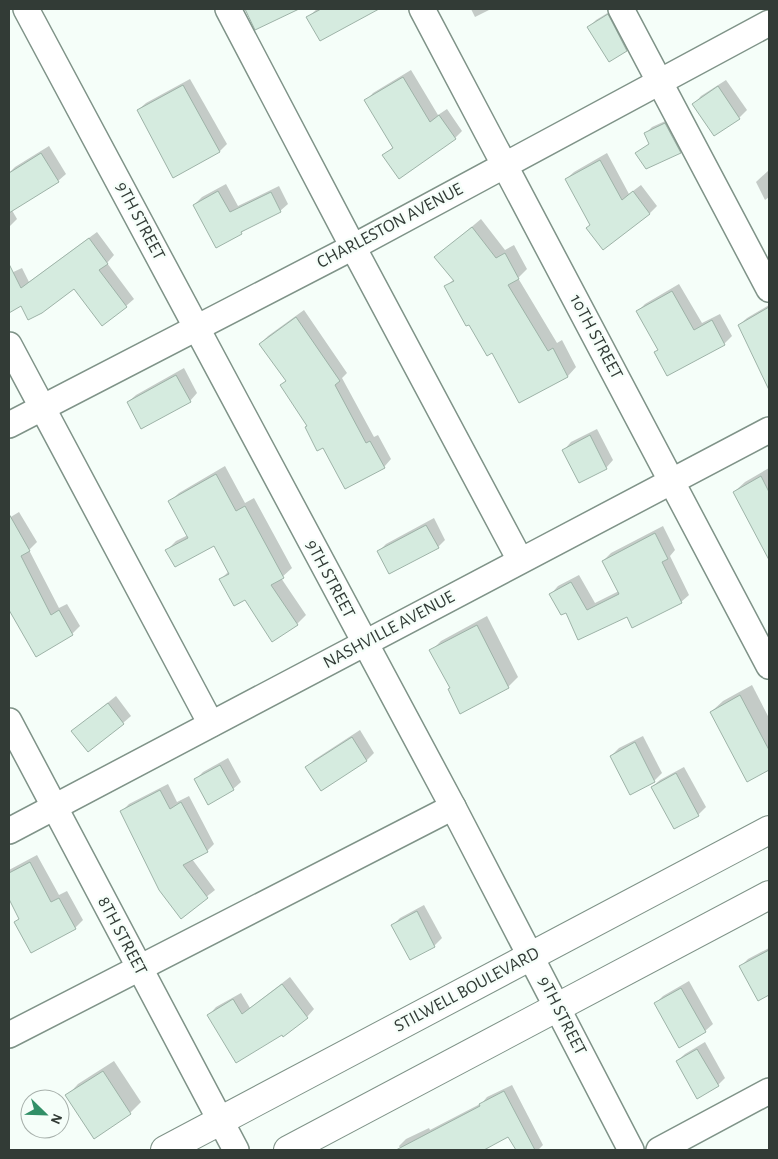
<svg xmlns="http://www.w3.org/2000/svg" width="778" height="1159" viewBox="0 0 778 1159" font-family="'Alegreya Sans',sans-serif">
  <style>
    .shadow { fill: #0003 }
    .building { fill: #d5ebdf; stroke: #9eb3a8 }
    .lines { fill: none; stroke-linecap: round; stroke-linejoin: round }
    .minor-casing { stroke: #7f9388; stroke-width: 28 }
    .major-casing { stroke: #7f9388; stroke-width: 30 }
    .minor { stroke: #fff; stroke-width: 25 }
    .major { stroke: #fff; stroke-width: 28 }
    .labels { text-anchor: middle; dominant-baseline: central; stroke-width: 4.5; stroke-linejoin: round; paint-order: stroke }
    .street-label { font-size: 18px; fill: #323b36; stroke: #f5fef9 }
  </style>
  <rect width="100%" height="100%" fill="#f5fef9"/>
  <g class="shadow">
    <path d="M317 9H372L366 14 308 17Z"/>
    <path d="M471 9H491L475 17Z"/>
    <path d="M614 9 634 43 626 50 589 27 596 20Z"/>
    <path d="M411 70 438 115 447 109 462 131 455 138 384 156 393 147 366 101 373 93Z"/>
    <path d="M190 79 227 144 220 151 173 176 138 110 146 103Z"/>
    <path d="M726 80 747 110 739 118 715 134 694 104 701 96Z"/>
    <path d="M672 118 687 146 680 152 637 153 650 143 646 133 652 127Z"/>
    <path d="M49 146 66 174 58 181 25 202 9 173 15 167Z"/>
    <path d="M607 153 629 194 641 185 657 206 650 213 591 225 566 179 574 172Z"/>
    <path d="M769 170V197L765 200 756 182Z"/>
    <path d="M226 184 238 206 279 186 288 204 280 211 247 227 241 233 194 205 202 197Z"/>
    <path d="M9 205 17 219 9 227Z"/>
    <path d="M481 219 505 250 514 245 527 269 518 278 557 343 562 340 576 367 568 376 520 402 492 351 446 287 454 279 436 257Z"/>
    <path d="M97 232 114 255 107 263 134 299 126 306 74 287 22 305 9 311V274L22 268 29 282Z"/>
    <path d="M679 284 702 323 720 314 732 336 724 344 656 352 659 349 638 311 645 304Z"/>
    <path d="M769 305V373L764 376 739 325 747 318Z"/>
    <path d="M304 310 347 373 342 378 374 437 378 435 391 459 384 467 323 447 282 385 287 380 260 344 268 336Z"/>
    <path d="M184 368 197 393 190 401 128 402 136 395Z"/>
    <path d="M597 429 613 460 606 468 564 450 571 442Z"/>
    <path d="M225 466 245 503 254 498 292 568 281 578 306 615 297 624 245 598 220 580 229 571 215 544 167 550 176 541 188 535 170 501 179 493Z"/>
    <path d="M769 468V552L767 553 734 492 745 482Z"/>
    <path d="M19 512 37 542 29 550 59 608 67 604 80 626 72 634 37 655 12 612 9 613V518Z"/>
    <path d="M434 518 445 540 438 547 379 551 386 544Z"/>
    <path d="M663 526 675 550 670 556 689 595 681 602 628 615 566 611 551 594 558 586 579 575 595 603 619 591 603 561 611 553Z"/>
    <path d="M487 616 518 677 508 687H451L431 651 441 641Z"/>
    <path d="M752 685 769 718V768L748 780 711 712 723 701Z"/>
    <path d="M116 696 131 716 123 723 73 731Z"/>
    <path d="M360 730 374 753 367 760 322 790 307 768 314 760Z"/>
    <path d="M643 736 662 773 654 781 630 793 611 756 619 748Z"/>
    <path d="M228 758 241 782 233 789 196 779 203 772Z"/>
    <path d="M684 767 706 807 698 815 652 787 660 780Z"/>
    <path d="M168 784 177 802 189 796 214 844 207 851 192 859 215 890 181 917 121 812 129 804Z"/>
    <path d="M37 855 59 895 67 891 83 920 75 928 16 922 20 918 9 897V870Z"/>
    <path d="M424 905 442 938 434 946 393 925 400 918Z"/>
    <path d="M769 948V993L758 999 741 966 748 959Z"/>
    <path d="M290 977 314 1009 307 1017 209 1015 216 1007 241 993 250 1008Z"/>
    <path d="M689 981 713 1024 705 1031 656 1003 663 996Z"/>
    <path d="M705 1042 725 1078 718 1085 677 1061 685 1054Z"/>
    <path d="M114 1061 141 1102 130 1113 67 1096 78 1084Z"/>
    <path d="M512 1085 543 1145 538 1150H517L509 1136 481 1150H401L399 1146 406 1139 429 1128 430 1130 482 1103 487 1097Z"/>
  </g>
  <g class="building">
    <path d="M245 9H299L255 30Z"/>
    <path d="M321 9H379L320 41 306 17Z"/>
    <path d="M608 14 627 51 609 62 587 27Z"/>
    <path d="M403 77 430 122 439 115 456 139 399 179 382 155 393 148 364 100Z"/>
    <path d="M183 85 220 152 173 178 137 110Z"/>
    <path d="M718 86 740 119 714 136 692 104Z"/>
    <path d="M665 123 681 153 646 169 635 153 649 144 644 133Z"/>
    <path d="M41 153 59 182 9 213V173Z"/>
    <path d="M600 160 622 200 633 191 650 214 603 250 586 228 590 225 565 179Z"/>
    <path d="M218 191 230 212 271 192 281 212 241 232 242 234 216 248 193 205Z"/>
    <path d="M472 227 496 258 505 253 519 279 508 285 548 351 553 348 568 377 519 403 492 353 487 356 469 325 466 326 444 286 454 281 434 257Z"/>
    <path d="M89 238 108 264 99 270 127 307 102 326 74 289 42 313 28 320 21 306 9 313V264L21 288Z"/>
    <path d="M672 291 694 330 712 320 725 345 667 376 654 352 658 350 636 311Z"/>
    <path d="M769 307V390L738 325Z"/>
    <path d="M296 317 340 381 335 385 366 443 370 441 385 468 345 489 323 448 317 451 305 427 307 426 280 385 286 381 259 344Z"/>
    <path d="M176 375 191 402 141 429 127 402Z"/>
    <path d="M590 435 607 469 579 483 562 450Z"/>
    <path d="M216 474 236 511 245 506 284 578 271 585 298 625 272 642 245 600 234 606 219 579 229 574 214 546 175 567 165 550 188 538 168 501Z"/>
    <path d="M761 476 769 492V560L733 492Z"/>
    <path d="M9 514 30 551 21 556 51 615 59 610 73 635 36 657 9 610Z"/>
    <path d="M426 525 439 548 389 574 377 551Z"/>
    <path d="M655 533 668 559 662 562 682 603 632 628 627 617 578 640 566 613 561 615 549 594 571 582 587 610 619 594 602 561Z"/>
    <path d="M477 625 509 688 460 714 448 689 450 688 429 650Z"/>
    <path d="M740 695 769 750V770L747 782 710 712Z"/>
    <path d="M108 703 124 724 88 752 71 731Z"/>
    <path d="M352 737 367 761 321 791 305 767Z"/>
    <path d="M635 742 655 782 630 795 610 756Z"/>
    <path d="M220 765 234 790 208 805 194 779Z"/>
    <path d="M676 773 699 816 674 829 651 787Z"/>
    <path d="M160 790 170 809 181 802 208 852 183 865 208 898 181 919 159 890 120 811Z"/>
    <path d="M30 862 51 902 59 898 76 929 31 953 14 922 19 919 9 899V873Z"/>
    <path d="M417 911 435 947 410 960 391 925Z"/>
    <path d="M769 950V995L758 1001 739 966Z"/>
    <path d="M282 984 308 1018 283 1037 282 1035 236 1063 207 1015 233 999 242 1014Z"/>
    <path d="M681 988 706 1032 679 1048 654 1003Z"/>
    <path d="M697 1049 719 1086 697 1099 676 1061Z"/>
    <path d="M103 1071 131 1114 94 1139 65 1095Z"/>
    <path d="M504 1091 535 1150H516L508 1137 484 1150H396L480 1106 479 1104Z"/>
  </g>
  <g class="lines">
    <defs>
      <g id="minor">
        <path d="M26 9 453 807 631 1150"/>
        <path d="M228 9 353 247 520 560"/>
        <path d="M422 9 769 666"/>
        <path d="M621 9 769 289"/>
        <path d="M9 345 211 724"/>
        <path d="M9 425 353 247 769 23"/>
        <path d="M9 721 236 1150"/>
        <path d="M9 831 769 430"/>
        <path d="M9 1035 453 807"/>
        <path d="M659 1150 769 1091"/>
      </g>
      <g id="major">
        <path d="M165 1150 769 830"/>
        <path d="M288 1150 769 895"/>
      </g>
    </defs>
    <use href="#minor" class="minor-casing"/>
    <use href="#major" class="major-casing"/>
    <use href="#minor" class="minor"/>
    <use href="#major" class="major"/>
  </g>
  <g class="labels">
    <g class="street-label">
      <text transform="translate(140 221) rotate(62)">9TH STREET</text>
      <text transform="translate(390 226) rotate(-28)">CHARLESTON AVENUE</text>
      <text transform="translate(596 337) rotate(62)">10TH STREET</text>
      <text transform="translate(330 579) rotate(62)">9TH STREET</text>
      <text transform="translate(389 630) rotate(-28)">NASHVILLE AVENUE</text>
      <text transform="translate(122 936) rotate(62)">8TH STREET</text>
      <text transform="translate(467 990) rotate(-28)">STILWELL BOULEVARD</text>
      <text transform="translate(562 1016) rotate(63)">9TH STREET</text>
    </g>
  </g>
  <rect width="778" height="1159" fill="none" stroke="#323b36" stroke-width="20"/>
  <g transform="translate(45 1114) rotate(113)"><circle r="24" fill="#f5fef9" stroke="#a7b0ab"/>
  <path d="M0-4L9 19L0 12L-9 19Z" fill="#318f67"/>
  <text y="-8" font-size="14" font-weight="bold" text-anchor="middle" fill="#323b36">N</text>
  </g>
</svg>
